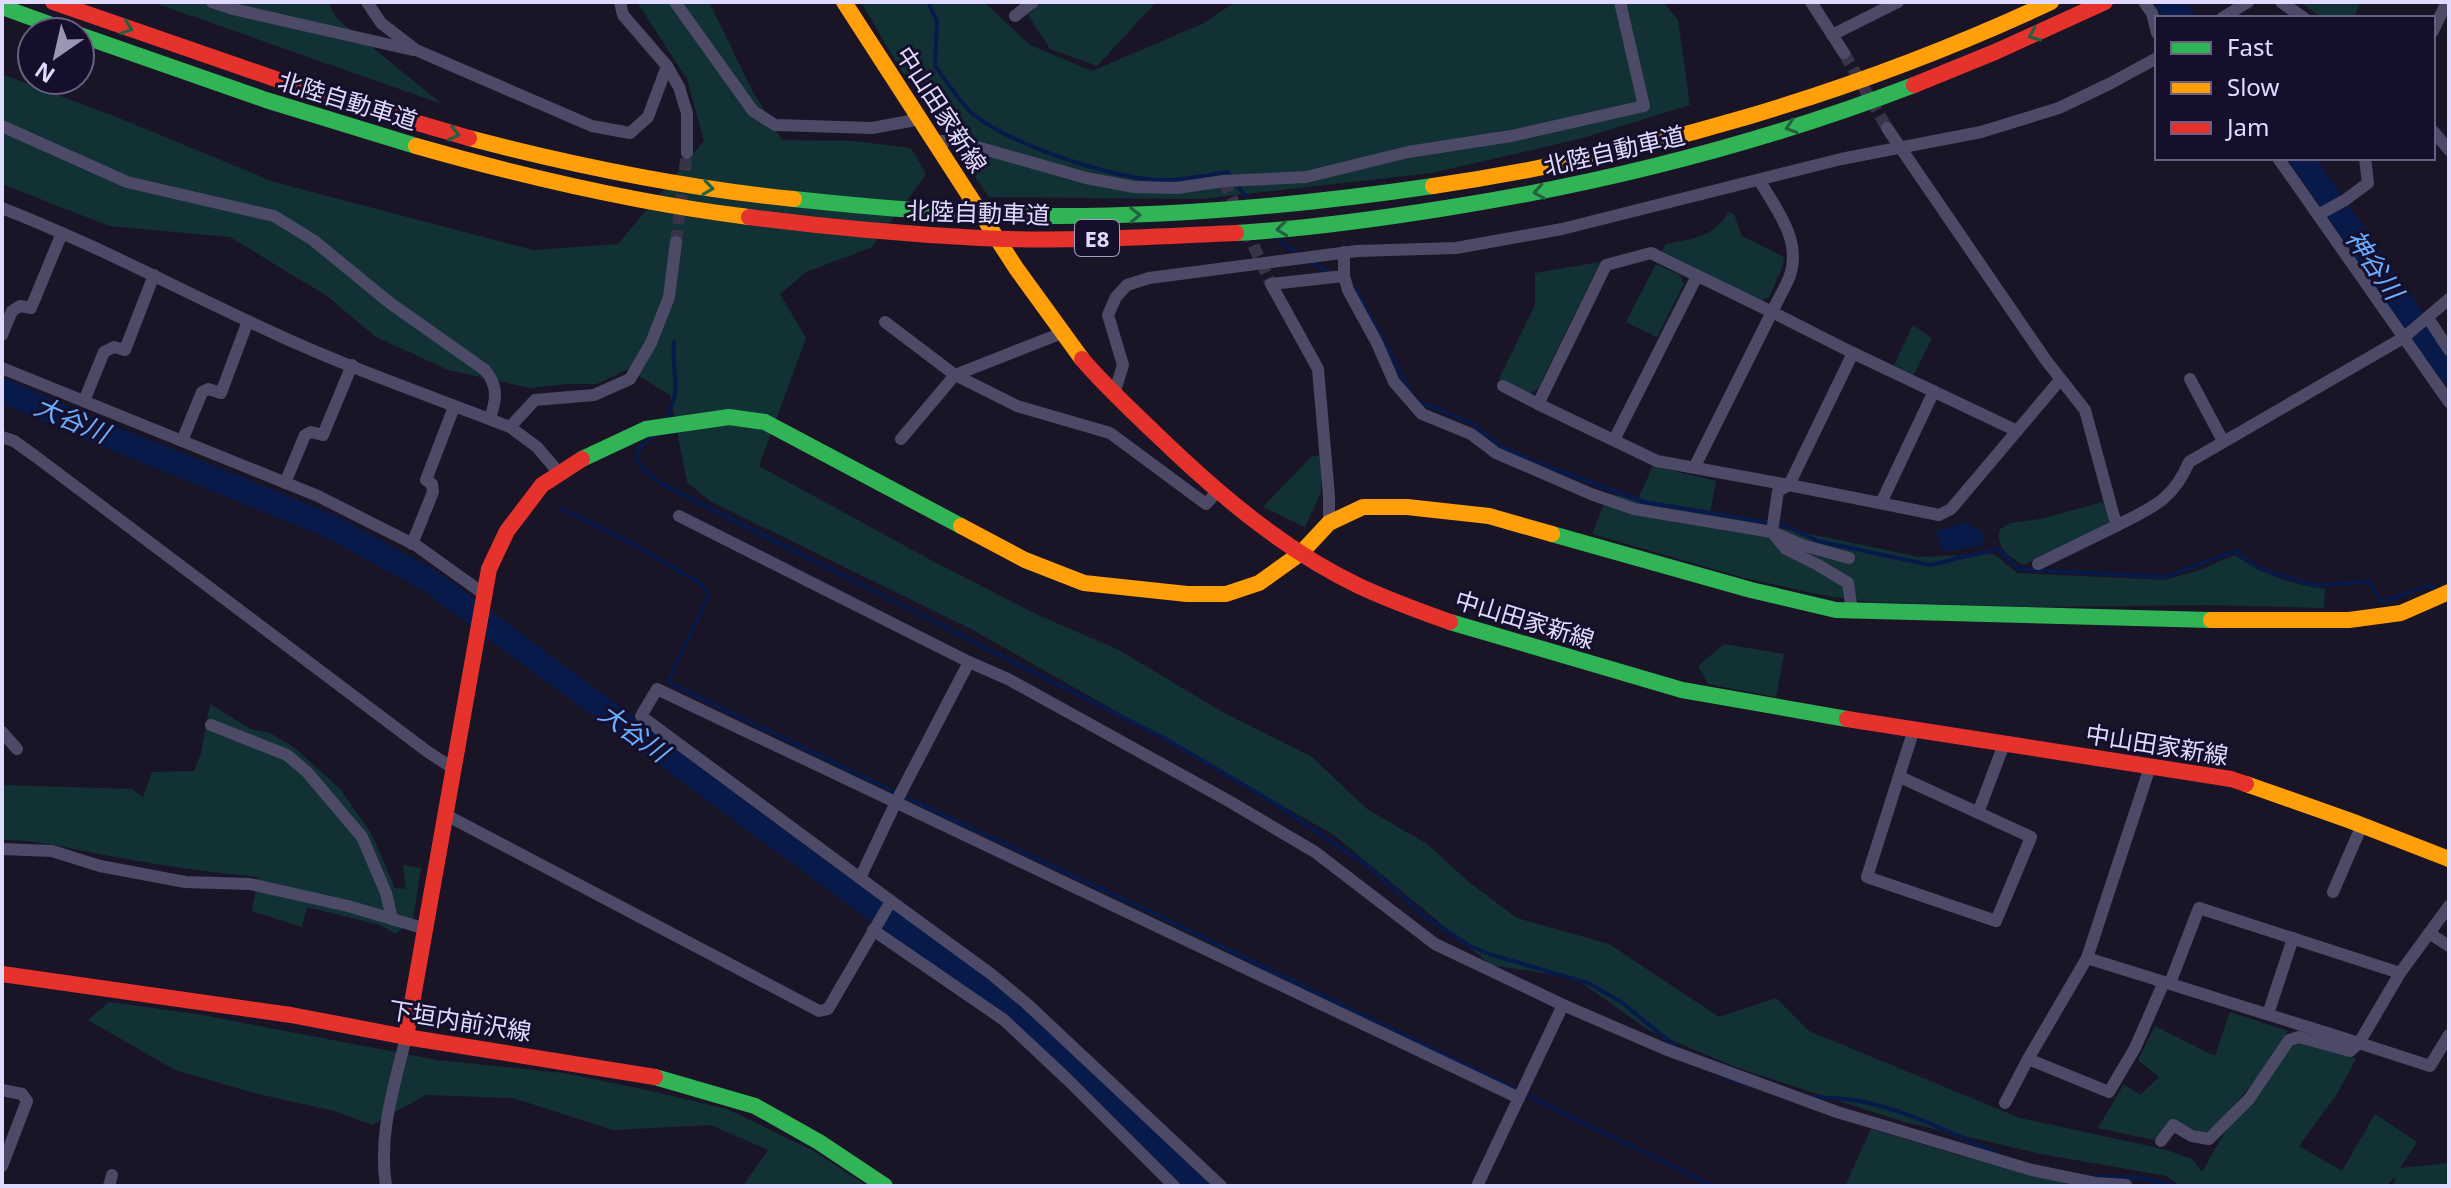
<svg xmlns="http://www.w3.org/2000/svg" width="2451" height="1188" viewBox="0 0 2451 1188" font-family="'Noto Sans','Noto Sans JP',sans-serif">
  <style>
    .green { fill: #123135 }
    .water { fill: #081a4a }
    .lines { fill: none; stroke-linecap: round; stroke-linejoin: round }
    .stream { stroke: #081a4a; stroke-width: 4 }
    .river { stroke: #081a4a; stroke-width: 24 }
    .street-tunnel { stroke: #383347; stroke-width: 12; stroke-dasharray: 12 6; stroke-linecap: butt }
    .street { stroke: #4d4a67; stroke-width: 12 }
    .fast { stroke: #30b455; stroke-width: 16 }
    .slow { stroke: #ff9f0a; stroke-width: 16 }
    .jam { stroke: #e5322d; stroke-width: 16 }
    .oneway { stroke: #236240 }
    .labels { text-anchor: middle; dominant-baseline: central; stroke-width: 6; stroke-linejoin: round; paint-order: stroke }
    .shield { fill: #160f2c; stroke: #a49dc0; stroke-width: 2 }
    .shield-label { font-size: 22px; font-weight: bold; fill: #e1daff }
    .street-label { font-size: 24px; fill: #e1daff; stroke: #160f2c }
    .water-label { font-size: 26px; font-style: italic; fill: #68adff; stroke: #160f2c }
  </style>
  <rect width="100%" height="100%" fill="#1a1526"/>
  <g class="green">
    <path d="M152 2H328L336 18 442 104Z"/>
    <path d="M637 2H709L753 92 782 140 854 141 911 148 926 174 872 247 806 272 780 294 806 338 759 466 938 564 1040 616 1119 650 1219 710 1311 756 1367 809 1427 844 1470 883 1517 918 1609 944 1719 1017 1776 998 1809 1031 2020 1118 2167 1150 2192 1159 2202 1172 2229 1125 2291 1047 2299 1042 2356 1059 2337 1094 2299 1146 2342 1171 2375 1114 2417 1142 2400 1168 2449 1163V1186H2394L2395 1176 2387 1186H2180L2167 1176 2041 1154 1904 1122 1735 1067 1650 1031 1575 978 1491 965 1334 835 973 630 710 501 687 482 670 395 628 369 597 384H566L530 388 448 370 376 337 327 296 230 237 109 226 2 184V74L114 116 274 182 533 250 618 244 704 141 687 79Z"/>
    <path d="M861 2H984L1030 45 1092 71 1204 23 1235 2H1663L1678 20 1690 105 1579 139 1432 173 1201 199 989 197 899 67Z"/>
    <path d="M1042 2H1156L1097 66 1050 49 1028 15Z"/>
    <path d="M2300 2H2360L2354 18H2322Z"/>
    <path d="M1728 212 1734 214 1742 236 1784 257 1782 268 1769 297 1760 301 1662 251 1666 244C1691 239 1716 237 1728 212Z"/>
    <path d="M1600 262 1538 389 1529 394 1499 379 1535 305V273Z"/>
    <path d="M1656 264 1680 275 1684 284 1657 337 1626 322Z"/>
    <path d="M1913 325 1932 338 1914 375 1894 365Z"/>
    <path d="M1312 456H1321V492L1305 527 1263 507Z"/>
    <path d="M1653 466 1716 481 1710 513 1919 557 1994 554 2017 573 2165 580 2200 570 2235 555C2261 574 2293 585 2325 589L2324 608 2207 605 2041 607 1870 602 1821 595 1741 577 1592 534 1608 494 1638 499Z"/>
    <path d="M2103 502 2110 525 2023 565C2009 556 1995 548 2000 529L2010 523 2040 519Z"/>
    <path d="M1724 644 1784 654 1776 697 1708 684 1698 666Z"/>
    <path d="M210 704 250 729 270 733 295 748 341 790 371 833 395 888 406 889 403 865 421 868 413 919 396 934 380 925 307 907 302 927 252 911 258 877C205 872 152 864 99 854 67 848 35 839 2 840V785L132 789 143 797 152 772 194 771 201 753Z"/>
    <path d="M109 1002 197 1014 437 1060 563 1073 647 1090 727 1109 814 1151 867 1186H743L768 1150 711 1125 613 1130 513 1098 426 1095 372 1125 334 1111 254 1093 175 1070 88 1020Z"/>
    <path d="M2230 1012 2288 1031C2263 1068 2240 1105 2205 1134L2170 1119 2154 1140 2098 1128 2124 1084 2140 1095 2159 1077 2138 1060 2155 1026 2215 1056Z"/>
    <path d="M1871 1129 1958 1155 2066 1183 2065 1186H1845Z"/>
  </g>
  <path class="water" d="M1967 522 1982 532 1983 545 1943 552 1936 531Z"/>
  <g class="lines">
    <g class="stream">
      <path d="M928 2 937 21 935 66C947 81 963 108 978 118 1019 147 1116 180 1165 180 1185 180 1207 175 1227 172L1231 177"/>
      <path d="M1236 184 1248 199"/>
      <path d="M1278 238 1281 242 1299 254"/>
      <path d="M1310 261 1330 273"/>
      <path d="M1351 287 1356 290 1415 400 1471 423 1500 446 1525 458 1644 502 1784 525 1818 541 1930 565 1997 549 2019 569 2165 577 2235 551 2258 568 2317 586 2369 581 2381 602 2428 586 2438 590"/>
      <path d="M664 420C684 391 671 374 674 342"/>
      <path d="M655 434 640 447 637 458 642 468 660 483 1166 739 1271 801 1368 866 1423 915 1470 946 1492 955 1588 983 1621 1002 1679 1049"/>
      <path d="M560 508 632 543 701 584 707 592V598L668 682 909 799 1149 911 1713 1186"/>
      <path d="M1720 1075 1746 1085"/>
      <path d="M1809 1097C1826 1098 1843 1098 1859 1101 1907 1110 1954 1134 1998 1154"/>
      <path d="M2091 1177 2145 1178 2173 1186"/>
    </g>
    <g class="river">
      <path d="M2167 2 2183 18"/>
      <path d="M2301 158 2449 371"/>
      <path d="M2 390 69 420 332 527 430 581 966 977 1039 1037 1196 1186"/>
    </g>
    <g class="street-tunnel">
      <path d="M1844 53 1887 128"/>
      <path d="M1224 181 1238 212"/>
      <path d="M1246 229 1271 284"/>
      <path d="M676 242 687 153"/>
    </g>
    <g class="street">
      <path d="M212 2 233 9 413 50"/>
      <path d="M367 2 381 23 416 50 592 126 630 133 648 117 667 66"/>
      <path d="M620 2 623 15 667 66 679 87 687 113V153"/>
      <path d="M675 2 753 111 775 125 872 128 921 119"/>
      <path d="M1811 2 1844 53"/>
      <path d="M2144 2 2152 13 2157 33"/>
      <path d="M2281 2 2304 18"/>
      <path d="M1015 16 1033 2"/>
      <path d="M2222 18 2248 2"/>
      <path d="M2433 31 2447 2"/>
      <path d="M1832 35 1898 2"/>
      <path d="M2 126 127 182 274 216 313 240 390 303 485 370C499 387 496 400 490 419"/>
      <path d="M1887 128 2045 359 2085 410 2114 517 2118 525C2153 507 2173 500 2189 462L2403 338 2449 299"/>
      <path d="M2433 131 2449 150"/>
      <path d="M935 141H956L1086 178 1134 187 1177 188 1224 181 1306 177 1408 152 1511 136 1644 106 1620 2"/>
      <path d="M2278 158 2318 215"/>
      <path d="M2365 158 2368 183 2345 200 2318 215 2449 402"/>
      <path d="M1759 180C1777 210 1803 242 1789 278 1784 290 1777 301 1772 312L1853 353 1789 485 1939 515 1951 509 2060 380"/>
      <path d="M2 208C97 245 186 293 278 335 354 370 433 397 510 427L535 400 594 395 630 379 651 343 669 297 676 242"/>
      <path d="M1344 276 1348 290 1377 343 1394 382 1422 414 1471 434 1496 453 1591 494 1634 509 1772 532 1802 545 1849 558"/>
      <path d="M2428 318 2449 350"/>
      <path d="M885 322 955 375 1017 406 1110 433 1206 504 1218 491"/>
      <path d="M2 335 12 311 20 306 31 308 62 233"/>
      <path d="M1853 353 2017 431"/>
      <path d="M2 368 318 496 417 546 484 594"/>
      <path d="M2190 379 2223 441"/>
      <path d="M1503 386 1538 404"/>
      <path d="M1114 394 1123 365 1108 315 1116 297 1127 285 1149 278 1357 251 1456 248 1562 229 1841 159 1981 132 2059 108 2111 83 2157 58"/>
      <path d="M84 401 104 352 114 347 125 350 154 275"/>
      <path d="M510 427 537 447 560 474"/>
      <path d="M2 437 14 441 35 456 428 752 454 769"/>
      <path d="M901 439 955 375 1062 333"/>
      <path d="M1614 440 1697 276"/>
      <path d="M182 441 202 392 208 389 221 393 248 321"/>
      <path d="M1694 468 1772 312 1651 253 1606 265 1538 404 1657 461 1789 485"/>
      <path d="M285 483 305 435 311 432 323 435 352 365"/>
      <path d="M1789 485 1778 491 1772 532 1786 549 1818 565 1848 583 1852 611"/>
      <path d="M1881 503 1934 391"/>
      <path d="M679 516 969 662 1008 679 1227 800 1315 852 1435 944 1563 1005 1665 1049 1837 1112 2032 1170 2095 1183 2126 1185"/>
      <path d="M1329 523V496L1318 369 1271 284 1344 276V252"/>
      <path d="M412 544 433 492 432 484 426 480 454 407"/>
      <path d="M2038 564 2118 525"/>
      <path d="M211 725 287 755 307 772 362 837 386 893 392 919"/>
      <path d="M2 732 17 749"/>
      <path d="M2150 767 2087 958 2028 1059 2109 1092 2135 1048 2164 982 2359 1043 2400 973 2449 906"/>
      <path d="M1900 777 2031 837 1996 921 1867 877 1914 729"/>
      <path d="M1978 813 2004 744"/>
      <path d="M446 815 819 1011 828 1009 891 901 641 716 657 689 1519 1098"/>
      <path d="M2 849 52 851 100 866 185 882 250 884 348 906 426 929"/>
      <path d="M860 878 896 802 969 662"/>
      <path d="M2333 892 2362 825"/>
      <path d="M891 901 991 974 1026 1003 1221 1186"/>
      <path d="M873 930 1004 1020 1067 1079 1174 1186"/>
      <path d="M2429 933 2449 946"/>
      <path d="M2087 958 2164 982"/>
      <path d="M2170 983 2199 908 2400 973"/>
      <path d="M2268 1014 2293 938"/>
      <path d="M2 1090 22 1094 27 1101 2 1166"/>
      <path d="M2005 1103 2028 1059"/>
      <path d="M2161 1141 2173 1125 2192 1136 2209 1139 2249 1099 2289 1040 2299 1037 2350 1051 2359 1043 2430 1066 2449 1035"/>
      <path d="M109 1186 112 1175"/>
      <path d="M386 1186C378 1133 394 1088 406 1037"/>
      <path d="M1477 1186 1563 1005"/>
    </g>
    <g class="fast">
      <path d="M2 7 71 32"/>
      <path d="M80 35 266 100 416 146"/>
      <path d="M794 199C877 208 960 215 1043 216 1174 217 1304 205 1433 186"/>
      <path d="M1236 233C1306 229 1377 219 1446 208 1606 183 1762 143 1914 85"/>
      <path d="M582 459 646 429 729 417 765 422 961 526"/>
      <path d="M1552 534 1751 590 1836 610 2211 620"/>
      <path d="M1450 622 1682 690 1847 719"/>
      <path d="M655 1077 755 1106 819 1142 885 1186"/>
    </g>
    <g class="slow">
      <path d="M844 2 1016 268 1082 359"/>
      <path d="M469 138C576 166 684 188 794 199"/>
      <path d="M416 146C525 177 636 203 749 217"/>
      <path d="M1433 186C1645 155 1856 93 2051 2"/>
      <path d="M961 526 1025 560 1084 583 1187 594H1226L1259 583 1301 553 1329 523 1363 507H1407L1489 516 1552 534"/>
      <path d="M2211 620H2349L2401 613 2449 592"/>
      <path d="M2246 784 2351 821 2449 859"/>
    </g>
    <g class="jam">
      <path d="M53 2 322 95 469 138"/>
      <path d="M1914 85 1995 52 2105 2"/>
      <path d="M749 217C826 227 902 234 980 238 1065 242 1150 237 1236 233"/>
      <path d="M1082 359C1105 386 1130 409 1155 433 1216 492 1282 549 1359 586 1389 600 1419 611 1450 622"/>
      <path d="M1847 719 2231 779 2246 784"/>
      <path d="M2 974 291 1015 406 1037 655 1077"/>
      <path d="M406 1037 489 569 507 531 542 485 582 459"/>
    </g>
  </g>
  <defs><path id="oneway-chevron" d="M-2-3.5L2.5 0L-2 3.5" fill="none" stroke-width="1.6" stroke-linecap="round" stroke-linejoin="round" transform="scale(2)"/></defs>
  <g class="oneway">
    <use href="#oneway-chevron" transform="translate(127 28) rotate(20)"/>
    <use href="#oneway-chevron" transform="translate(2034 35) rotate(157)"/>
    <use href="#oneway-chevron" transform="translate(1791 127) rotate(162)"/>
    <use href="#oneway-chevron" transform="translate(454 134) rotate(15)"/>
    <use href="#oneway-chevron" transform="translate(708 188) rotate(8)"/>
    <use href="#oneway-chevron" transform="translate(1539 192) rotate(170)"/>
    <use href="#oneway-chevron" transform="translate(1135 215) rotate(-1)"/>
    <use href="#oneway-chevron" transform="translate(1282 229) rotate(174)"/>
  </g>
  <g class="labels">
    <rect class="shield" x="1075" y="220" width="44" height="36" rx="6"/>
    <g class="shield-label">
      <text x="1097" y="238">E8</text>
    </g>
    <g class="street-label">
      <text transform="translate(348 100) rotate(17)">北陸自動車道</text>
      <text transform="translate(942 109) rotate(57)">中山田家新線</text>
      <text transform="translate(1614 150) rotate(-13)">北陸自動車道</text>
      <text transform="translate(978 212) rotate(2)">北陸自動車道</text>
      <text transform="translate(1525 619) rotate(17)">中山田家新線</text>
      <text transform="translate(2157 744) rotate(9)">中山田家新線</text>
      <text transform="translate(460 1020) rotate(9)">下垣内前沢線</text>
    </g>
    <g class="water-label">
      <text transform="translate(2375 264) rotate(55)">神谷川</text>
      <text transform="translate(72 419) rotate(23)">大谷川</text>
      <text transform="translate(634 732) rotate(36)">大谷川</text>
    </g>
  </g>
  <rect width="2451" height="1188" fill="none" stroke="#e1daff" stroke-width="8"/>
  <rect x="2155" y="16" width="280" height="144" fill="#160f2c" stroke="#676080" stroke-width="2"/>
  <rect x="2171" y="42" width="40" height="12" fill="#30b455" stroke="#676080" stroke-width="2"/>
  <text x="2227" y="56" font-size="24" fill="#e1daff">Fast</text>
  <rect x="2171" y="82" width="40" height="12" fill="#ff9f0a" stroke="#676080" stroke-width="2"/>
  <text x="2227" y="96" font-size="24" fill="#e1daff">Slow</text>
  <rect x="2171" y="122" width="40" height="12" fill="#e5322d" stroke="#676080" stroke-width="2"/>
  <text x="2227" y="136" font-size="24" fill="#e1daff">Jam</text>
  <g transform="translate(56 56) rotate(214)"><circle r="38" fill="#160f2c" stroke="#676080" stroke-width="2"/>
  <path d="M0-6L14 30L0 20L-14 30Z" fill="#9b95b3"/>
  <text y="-12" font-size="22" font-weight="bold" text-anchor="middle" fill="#e1daff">N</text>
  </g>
</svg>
